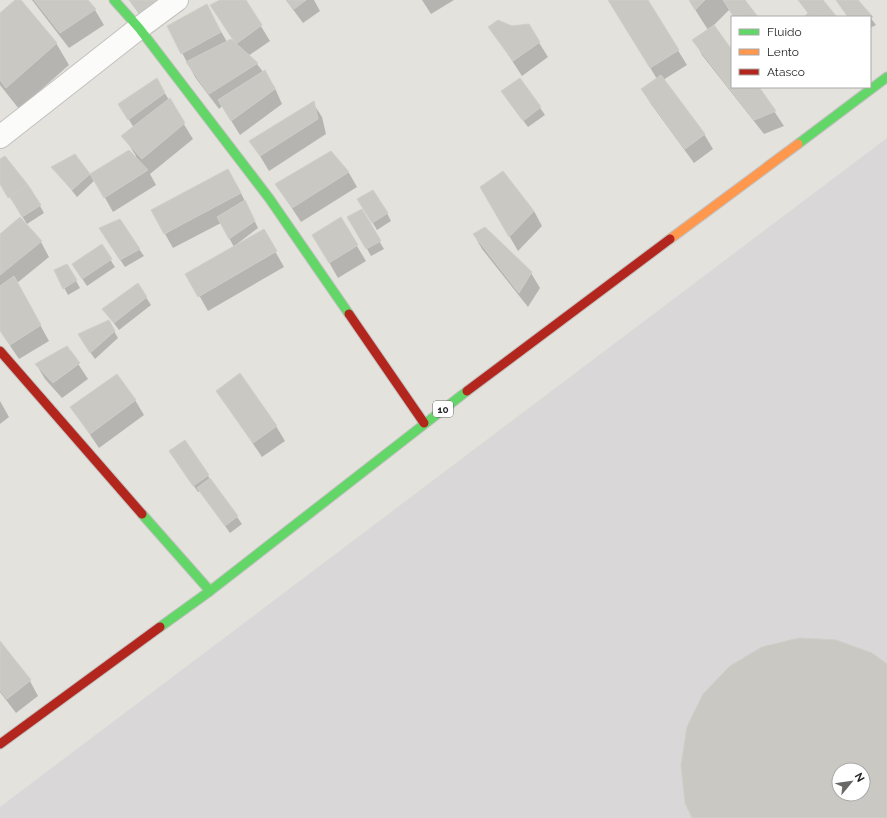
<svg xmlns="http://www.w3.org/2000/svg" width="887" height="818" viewBox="0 0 887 818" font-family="Raleway,sans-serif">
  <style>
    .industrial { fill: #d9d7d8; fill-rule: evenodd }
    .shadow { fill: #0003 }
    .building { fill: #c9c8c3; stroke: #cfcec9; fill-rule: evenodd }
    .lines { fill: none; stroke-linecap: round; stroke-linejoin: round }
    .street-casing { stroke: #c2c1c1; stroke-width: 24 }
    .fast-casing { stroke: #c2c1c1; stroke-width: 11 }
    .slow-casing { stroke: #c2c1c1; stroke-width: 11 }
    .jam-casing { stroke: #c2c1c1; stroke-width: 11 }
    .street { stroke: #fbfbfa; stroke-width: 22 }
    .fast { stroke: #63d668; stroke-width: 9 }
    .slow { stroke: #ff974d; stroke-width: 9 }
    .jam { stroke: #b3261e; stroke-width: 9 }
    .labels { text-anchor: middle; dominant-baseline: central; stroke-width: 3.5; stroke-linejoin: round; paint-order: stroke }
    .shield { fill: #fff; stroke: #686868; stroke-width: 1 }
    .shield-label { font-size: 10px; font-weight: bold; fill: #272727 }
  </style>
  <rect width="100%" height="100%" fill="#e4e2dc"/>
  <path class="industrial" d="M887 138V818H0V807ZM839 770H863V794H839Z"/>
  <g class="shadow">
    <path d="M16 0H20L56 43 69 65 19 109 0 85V14Z"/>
    <path d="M32 0H86L95 10 104 25 69 48Z"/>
    <path d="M129 0H185L149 27Z"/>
    <path d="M223 0H245L270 41 248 56 257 64 274 86 282 104 240 135 222 106 219 109 195 77 168 27 206 5 227 42 236 44 211 6Z"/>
    <path d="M286 0H314L320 11 303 23Z"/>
    <path d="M422 0H454L431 14Z"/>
    <path d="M609 0H647L687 65 663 80 704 134 713 149 694 163 651 104 642 90 657 79Z"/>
    <path d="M689 0H744L757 17H734L729 10 713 26 732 51V87H758L784 126 764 134 702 55 694 40 708 30Z"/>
    <path d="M836 0H857L876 25 870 28V17H848Z"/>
    <path d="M528 25 548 57 522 76 490 27Z"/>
    <path d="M520 79 545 115 528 127 507 99Z"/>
    <path d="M161 87 193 139 150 174 156 185 113 212 95 180 77 197 53 167 75 155 90 175 129 151 135 158 136 156 123 136 134 128 120 105Z"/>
    <path d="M313 103 322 117 326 134 269 171 251 141Z"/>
    <path d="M331 152 349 173 357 187 301 222 276 184Z"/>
    <path d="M0 160 40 206 44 213 27 224 0 182Z"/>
    <path d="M237 185 258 228 237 244 238 245 263 230 284 267 208 311 187 274 234 247 221 223 173 248 165 234Z"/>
    <path d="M481 187 534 211 542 226 518 251Z"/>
    <path d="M363 207 387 213 391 221 377 230Z"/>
    <path d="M361 211 384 249 371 256 349 217Z"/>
    <path d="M340 218 366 261 338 278 322 250Z"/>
    <path d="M0 235 41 242 49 257 17 283 49 341 19 359 0 331Z"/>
    <path d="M474 235 531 273 540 288 528 307 482 249Z"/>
    <path d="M104 236 139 249 144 256 125 267Z"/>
    <path d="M101 245 115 267 87 286 73 265Z"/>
    <path d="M67 265 80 288 68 295 55 271Z"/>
    <path d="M138 285 151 305 119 330 103 309Z"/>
    <path d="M108 321 118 338 95 359 83 342Z"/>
    <path d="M67 347 88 379 62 398 45 379 36 364Z"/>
    <path d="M217 391 276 426 285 441 262 457Z"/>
    <path d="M135 400 144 415 99 448 72 408Z"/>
    <path d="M0 401 9 417 0 424Z"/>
    <path d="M175 459 208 476 242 524 230 533 200 491 198 492Z"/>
    <path d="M0 642 30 681 38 696 16 713 0 692Z"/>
  </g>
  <g class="building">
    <path d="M15 0H21L57 43 6 88 0 80V13Z"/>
    <path d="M34 0H88L96 9 60 33Z"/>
    <path d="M130 0H157L140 13Z"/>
    <path d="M220 0H246L262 25 236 44 210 5Z"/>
    <path d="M287 0H306L294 9Z"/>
    <path d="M608 0H648L679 50 650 68Z"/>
    <path d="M689 0H705L695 10Z"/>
    <path d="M723 0H745L758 17H734Z"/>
    <path d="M798 0H823L837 17H804L808 13Z"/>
    <path d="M836 0H858L873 17 870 19V17H848Z"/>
    <path d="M207 4 221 32 181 54 167 26Z"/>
    <path d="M498 20 512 26 529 24 540 42 513 61 488 27Z"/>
    <path d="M714 25 732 50V87H759L776 111 754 120 692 40Z"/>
    <path d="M231 39 258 63 209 94 186 62Z"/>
    <path d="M265 70 275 89 231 121 218 100Z"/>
    <path d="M661 75 705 134 685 149 641 89Z"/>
    <path d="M157 78 165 93 128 120 118 104Z"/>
    <path d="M520 78 541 107 523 121 501 91Z"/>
    <path d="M170 98 185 123 142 159 121 136Z"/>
    <path d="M314 101 318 119 260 156 249 141Z"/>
    <path d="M129 150 148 170 104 198 90 174Z"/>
    <path d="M331 151 349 172 292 208 275 184Z"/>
    <path d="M75 154 90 174 72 190 51 167Z"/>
    <path d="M5 156 28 185 8 198 0 184V159Z"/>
    <path d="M228 169 241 193 164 234 151 210Z"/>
    <path d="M503 171 534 211 509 237 480 187Z"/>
    <path d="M28 185 41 205 22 217 10 196Z"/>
    <path d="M373 190 388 213 372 223 357 199Z"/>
    <path d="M245 200 255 221 229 239 217 217Z"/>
    <path d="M362 209 381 241 366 249 347 217Z"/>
    <path d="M20 217 42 241 0 275V234Z"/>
    <path d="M341 217 358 245 329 263 312 235Z"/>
    <path d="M120 219 140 249 120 260 99 228Z"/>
    <path d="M485 227 532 272 519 293 473 234Z"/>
    <path d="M264 229 277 251 198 297 185 274Z"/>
    <path d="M102 244 112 259 82 279 72 264Z"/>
    <path d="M67 264 77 280 63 289 54 270Z"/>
    <path d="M14 276 41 325 10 345 0 330V286Z"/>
    <path d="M138 283 147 297 114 323 102 309Z"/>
    <path d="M109 320 115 331 90 353 78 334Z"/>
    <path d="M67 346 80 363 53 383 35 364Z"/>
    <path d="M240 373 277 426 253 443 216 391Z"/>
    <path d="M117 374 136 400 90 434 70 407Z"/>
    <path d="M185 440 209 475 193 486 169 451Z"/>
    <path d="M210 478 238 516 225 526 197 488Z"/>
    <path d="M799 638 836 640 872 653 887 664V818H692L685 803 681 765 687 727 703 694 730 666 762 647ZM839 770H863V794H839Z"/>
    <path d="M0 641 31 680 7 699 0 690Z"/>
  </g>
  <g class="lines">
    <defs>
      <path id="street" d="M0 137 139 28 177 0"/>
      <g id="fast">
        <path d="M114 0 139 28 269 198 349 314"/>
        <path d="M798 144 887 77"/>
        <path d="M142 514 210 591"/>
        <path d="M160 627 210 591 467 391"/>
      </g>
      <path id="slow" d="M670 239 798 144"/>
      <g id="jam">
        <path d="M349 314 424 423"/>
        <path d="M0 351 142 514"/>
        <path d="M467 391 670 239"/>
        <path d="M0 744 160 627"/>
      </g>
    </defs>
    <use href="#street" class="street-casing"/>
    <use href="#fast" class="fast-casing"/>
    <use href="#slow" class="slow-casing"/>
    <use href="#jam" class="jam-casing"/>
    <use href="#street" class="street"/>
    <use href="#fast" class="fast"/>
    <use href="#slow" class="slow"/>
    <use href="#jam" class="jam"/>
  </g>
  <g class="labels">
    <rect class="shield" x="433" y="401" width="20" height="16" rx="3"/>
    <g class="shield-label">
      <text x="443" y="409">10</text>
    </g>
  </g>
  <rect x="731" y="16" width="140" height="72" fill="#ffffff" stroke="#a9a9a9"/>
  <rect x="739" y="29" width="20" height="6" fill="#63d668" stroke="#a9a9a9"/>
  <text x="767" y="36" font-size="12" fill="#272727">Fluido</text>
  <rect x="739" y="49" width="20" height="6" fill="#ff974d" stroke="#a9a9a9"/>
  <text x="767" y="56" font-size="12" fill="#272727">Lento</text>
  <rect x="739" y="69" width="20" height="6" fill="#b3261e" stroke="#a9a9a9"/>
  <text x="767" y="76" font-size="12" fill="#272727">Atasco</text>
  <g transform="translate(851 782) rotate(61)"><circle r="19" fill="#ffffff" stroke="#a9a9a9"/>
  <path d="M0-3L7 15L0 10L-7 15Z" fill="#696866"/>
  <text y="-6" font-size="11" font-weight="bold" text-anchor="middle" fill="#272727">N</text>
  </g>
</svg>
